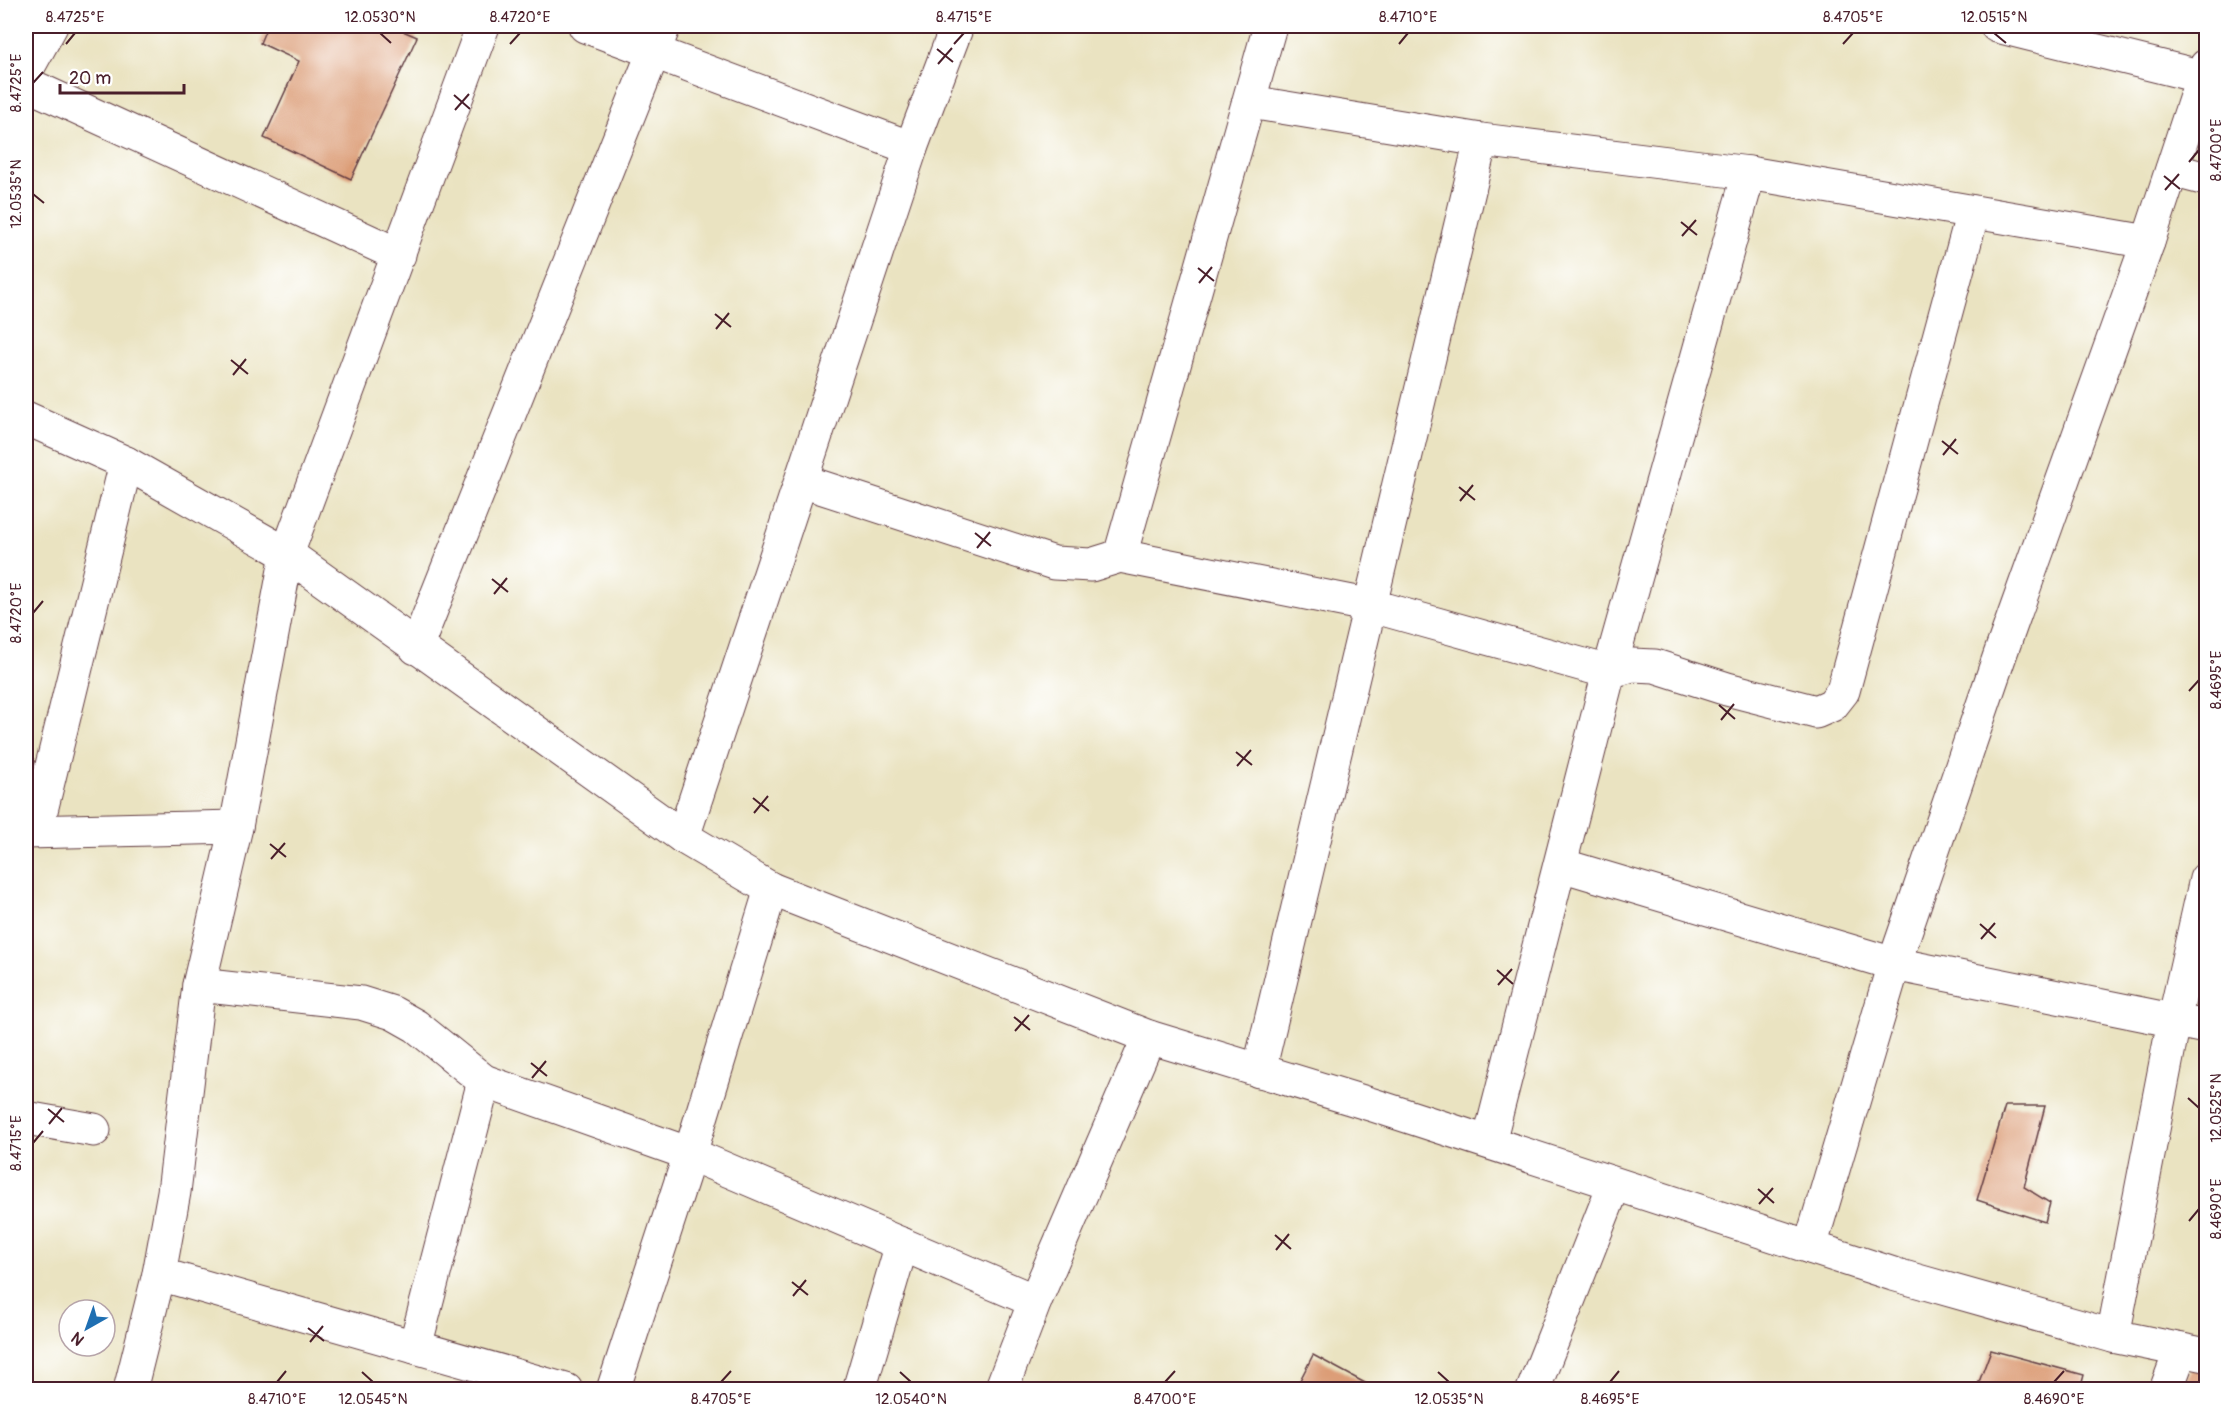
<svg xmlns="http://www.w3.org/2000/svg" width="2232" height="1415" viewBox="0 0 2232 1415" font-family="Pangolin,sans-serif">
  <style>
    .building { fill: #dc9d77 }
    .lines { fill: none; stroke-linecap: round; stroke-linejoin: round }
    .minor-casing { stroke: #623c42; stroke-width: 35 }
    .minor { stroke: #fff; stroke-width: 33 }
    .ticks { fill: none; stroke: #4a1f2b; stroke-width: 2 }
    .neatline { fill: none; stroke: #4a1f2b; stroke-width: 2 }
    .ticks-label { font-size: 15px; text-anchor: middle; fill: #4a1f2b }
  </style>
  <rect width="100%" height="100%" fill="#fff"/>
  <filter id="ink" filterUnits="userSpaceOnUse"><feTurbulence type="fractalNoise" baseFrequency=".0167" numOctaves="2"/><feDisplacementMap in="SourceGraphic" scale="12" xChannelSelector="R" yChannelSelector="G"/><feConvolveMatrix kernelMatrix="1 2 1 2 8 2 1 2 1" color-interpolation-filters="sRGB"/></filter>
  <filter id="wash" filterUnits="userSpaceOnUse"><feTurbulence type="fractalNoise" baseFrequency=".008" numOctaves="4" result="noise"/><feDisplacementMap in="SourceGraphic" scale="24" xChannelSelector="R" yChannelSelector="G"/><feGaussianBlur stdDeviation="1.35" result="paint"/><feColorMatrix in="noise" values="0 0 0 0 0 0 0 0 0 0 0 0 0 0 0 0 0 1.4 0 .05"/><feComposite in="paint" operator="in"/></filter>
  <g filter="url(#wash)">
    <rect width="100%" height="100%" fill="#eae3c1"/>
    <g id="blocks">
      <g class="building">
        <path d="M267 26H391L417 37 351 179 264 138 299 61 260 43Z"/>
        <path d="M2005 1106H2045L2024 1187 2050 1203 2045 1222 1977 1200Z"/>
        <path d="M1991 1350 2084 1375 2080 1390H1976Z"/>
        <path d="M1313 1355 1378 1390H1295Z"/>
        <path d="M2192 1366 2206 1370V1390H2184Z"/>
      </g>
    </g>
  </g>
  <g filter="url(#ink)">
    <use href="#blocks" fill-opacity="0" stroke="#623c42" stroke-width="1.5"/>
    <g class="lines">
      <defs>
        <g id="minor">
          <path d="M585 26 911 148"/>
          <path d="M1270 26 1120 556 1372 606 1609 672 1632 665 1655 666 1727 689 1816 712 1832 705 1843 691 1973 212"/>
          <path d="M1997 26 2203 77"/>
          <path d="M26 71 51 26"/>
          <path d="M31 86 399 255"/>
          <path d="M1250 102 1481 140 1749 173 2148 242"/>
          <path d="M2172 170 2206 179"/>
          <path d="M26 418 126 463 287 554 683 837 771 889 1149 1037 1373 1105 1893 1274 2113 1336 2206 1355"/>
          <path d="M802 481 1054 563 1091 565 1120 556"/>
          <path d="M416 648 664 26"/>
          <path d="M36 831 126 463"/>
          <path d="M26 832 236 827"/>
          <path d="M683 837 911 148 957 26"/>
          <path d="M1561 865 1894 964 2206 1027"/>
          <path d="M199 985 361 1003 393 1013 416 1026 484 1081 690 1154 1035 1301"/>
          <path d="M1259 1071 1481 140"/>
          <path d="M26 1118 94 1130"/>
          <path d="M1489 1142 1609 672 1749 173"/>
          <path d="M1810 1247 1894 964 2000 655 2148 242 2206 66"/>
          <path d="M159 1274 566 1390"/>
          <path d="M2113 1336 2174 1021 2206 879"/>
          <path d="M415 1347 484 1081"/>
          <path d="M130 1390 159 1274 174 1192 199 985 236 827 287 554 483 26"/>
          <path d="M613 1390 690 1154 771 889"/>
          <path d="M859 1390 902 1244"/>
          <path d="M1001 1390 1035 1301 1149 1037"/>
          <path d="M1533 1390 1614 1185"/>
          <path d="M2166 1390 2181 1350"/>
        </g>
      </defs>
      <use href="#minor" class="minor-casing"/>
      <use href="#minor" class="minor"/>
    </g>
  </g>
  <path class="ticks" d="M380 33 391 43M1994 33 2006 43M66 44 75 33M510 44 520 33M954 44 964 33M1399 44 1408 33M1843 44 1853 33M937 49 953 62M938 64 952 48M33 83 43 72M454 95 470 109M455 110 469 94M2189 162 2199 150M2164 176 2180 189M2165 190 2179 174M33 194 44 203M1681 222 1697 235M1682 236 1696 220M1198 268 1214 281M1199 283 1212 267M715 314 731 327M716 329 729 313M231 360 248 374M233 375 246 359M1942 441 1958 454M1943 455 1956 439M1459 487 1475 500M1460 501 1473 485M975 533 991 546M977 548 990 532M492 579 508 592M494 594 507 578M33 613 43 601M2189 691 2199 680M1719 705 1735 719M1721 720 1734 704M1236 752 1252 765M1237 766 1251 750M753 798 769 811M754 813 768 796M270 844 286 857M271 859 285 843M1980 924 1996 938M1981 939 1995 923M1497 970 1513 984M1498 985 1512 969M1014 1017 1030 1030M1015 1031 1029 1015M531 1063 547 1076M532 1078 546 1061M2188 1098 2199 1108M48 1109 64 1122M49 1124 62 1108M33 1143 43 1131M1758 1189 1774 1203M1759 1204 1773 1188M2189 1221 2199 1209M1275 1235 1291 1249M1276 1250 1289 1234M792 1282 808 1295M793 1296 806 1280M308 1328 324 1341M310 1342 323 1326M362 1372 373 1382M900 1372 911 1382M1438 1372 1449 1382M277 1382 286 1371M721 1382 731 1371M1165 1382 1175 1371M1610 1382 1619 1371M2054 1382 2064 1371"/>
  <rect width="2232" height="1415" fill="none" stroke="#fff" stroke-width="66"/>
  <g transform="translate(87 1328) rotate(220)"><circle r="28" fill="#ffffff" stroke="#b7a5aa" stroke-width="1.5"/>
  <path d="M0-4.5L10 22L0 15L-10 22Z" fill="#1f6fb2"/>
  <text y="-9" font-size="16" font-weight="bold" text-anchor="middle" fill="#4a1f2b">N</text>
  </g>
  <path d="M60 84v9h124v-9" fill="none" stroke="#4a1f2b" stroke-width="3"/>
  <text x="69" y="84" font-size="18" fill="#4a1f2b" stroke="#ffffff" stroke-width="4.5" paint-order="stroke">20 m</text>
  <rect x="33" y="33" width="2166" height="1349" class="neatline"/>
  <g class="ticks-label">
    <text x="75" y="22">8.4725°E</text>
    <text x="380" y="22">12.0530°N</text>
    <text x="520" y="22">8.4720°E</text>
    <text x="964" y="22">8.4715°E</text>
    <text x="1408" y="22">8.4710°E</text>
    <text x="1853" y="22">8.4705°E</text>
    <text x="1994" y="22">12.0515°N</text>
    <text transform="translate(16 83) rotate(-90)" y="5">8.4725°E</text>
    <text transform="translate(2216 150) rotate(-90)" y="5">8.4700°E</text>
    <text transform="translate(16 194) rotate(-90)" y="5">12.0535°N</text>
    <text transform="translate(16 613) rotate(-90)" y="5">8.4720°E</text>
    <text transform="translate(2216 680) rotate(-90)" y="5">8.4695°E</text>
    <text transform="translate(2216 1108) rotate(-90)" y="5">12.0525°N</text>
    <text transform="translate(16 1143) rotate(-90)" y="5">8.4715°E</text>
    <text transform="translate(2216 1209) rotate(-90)" y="5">8.4690°E</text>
    <text x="277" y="1404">8.4710°E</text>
    <text x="373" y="1404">12.0545°N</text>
    <text x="721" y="1404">8.4705°E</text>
    <text x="911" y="1404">12.0540°N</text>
    <text x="1165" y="1404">8.4700°E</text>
    <text x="1449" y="1404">12.0535°N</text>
    <text x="1610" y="1404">8.4695°E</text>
    <text x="2054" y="1404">8.4690°E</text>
  </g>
</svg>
